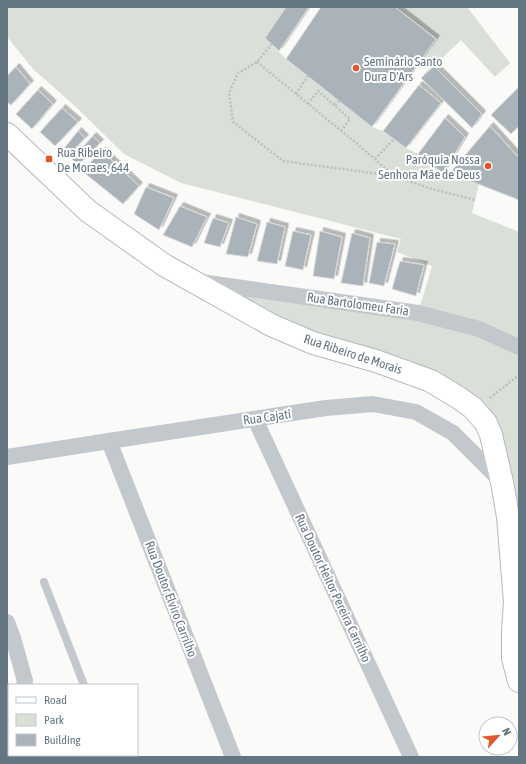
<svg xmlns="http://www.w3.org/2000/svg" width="526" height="764" viewBox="0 0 526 764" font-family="'Asap Condensed',sans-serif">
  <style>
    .green { fill: #dadfd7 }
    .building { fill: #aab3b9; stroke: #dcdcda; filter: url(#shadow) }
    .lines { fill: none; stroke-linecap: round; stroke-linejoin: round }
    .secondary-casing { stroke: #b3babf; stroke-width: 24 }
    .path { stroke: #bbbfc2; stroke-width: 2.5; stroke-dasharray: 2 2; stroke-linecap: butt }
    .lane { stroke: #c3c8cc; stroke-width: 8 }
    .street { stroke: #c3c8cc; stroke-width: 16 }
    .secondary { stroke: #fff; stroke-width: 22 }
    .poi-dot { fill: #e4572e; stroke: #fff; stroke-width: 1.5 }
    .labels { text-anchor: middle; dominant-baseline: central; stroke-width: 4; stroke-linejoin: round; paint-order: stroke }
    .poi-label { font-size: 13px; fill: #657683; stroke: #fff; text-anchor: start }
    .street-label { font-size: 13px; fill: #657683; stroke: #fff }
  </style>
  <defs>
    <filter id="shadow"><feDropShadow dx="3.5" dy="-3.5" stdDeviation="0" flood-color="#0004"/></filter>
  </defs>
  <rect width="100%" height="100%" fill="#fafaf8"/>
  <g class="green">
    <path d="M7 7H286L265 38 286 59 372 127 383 131 406 148 418 154 443 173H450L479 184 472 213 519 232V601L512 556 473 408 192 281 418 313 432 266 397 252 401 239 181 183 124 154 76 107 33 69 8 38Z"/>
    <path d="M395 7H467L510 63 495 77 461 40 434 66 424 56 436 38Z"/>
  </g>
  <g class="building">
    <path d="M286 7H309L279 51 265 38Z"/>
    <path d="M321 7H395L436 39 372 127 286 59Z"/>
    <path d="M434 66 482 114 472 128 421 78Z"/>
    <path d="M16 67 30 84 11 105 7 102V76Z"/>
    <path d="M419 85 441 103 406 148 383 131Z"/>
    <path d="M519 87V126L511 134 491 115Z"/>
    <path d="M38 90 53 104 32 129 16 114Z"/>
    <path d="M62 108 78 122 55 146 40 132Z"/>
    <path d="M445 118 465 137 443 173 418 154Z"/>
    <path d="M490 126 519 158V200L450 173Z"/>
    <path d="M78 131 85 138 68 156 62 151Z"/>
    <path d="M93 136 100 143 78 165 72 159Z"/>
    <path d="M102 151 139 186 123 204 82 171Z"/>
    <path d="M146 187 174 198 159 230 134 214Z"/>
    <path d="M180 206 207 217 192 247 163 235Z"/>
    <path d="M236 217 257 224 248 257 226 254Z"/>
    <path d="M213 218 229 223 220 247 204 243Z"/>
    <path d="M267 222 285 227 277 264 257 261Z"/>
    <path d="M293 231 311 235 303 270 285 266Z"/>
    <path d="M320 231 342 237 334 279 313 276Z"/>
    <path d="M352 233 370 238 363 286 341 283Z"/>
    <path d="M377 242 395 244 384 286 369 283Z"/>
    <path d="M400 261 424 265 416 296 392 289Z"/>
  </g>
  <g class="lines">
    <defs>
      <path id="secondary" d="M7 134 88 211 164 265 271 325 313 343 376 361 431 381 459 398 473 408 486 423 491 435 502 482 508 517 515 602 513 630V658L519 681"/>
    </defs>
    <use href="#secondary" class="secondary-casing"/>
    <g class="path">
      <path d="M272 44 257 62 238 73 229 93 233 122 283 161 394 176"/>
      <path d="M257 62 361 147 394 176 432 189 475 200"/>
      <path d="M296 94 308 76"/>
      <path d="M308 104 318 91 350 119 341 131"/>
      <path d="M335 105 339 101"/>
      <path d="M375 159 394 139"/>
      <path d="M490 398 519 375"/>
    </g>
    <g class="lane">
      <path d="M44 582 84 685"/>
      <path d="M111 755V757"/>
    </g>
    <g class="street">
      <path d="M201 282 418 313 479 329 519 347"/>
      <path d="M255 419 411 757"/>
      <path d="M109 441 233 757"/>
      <path d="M7 457 109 441 326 408 373 404 416 412 453 433 502 482"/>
      <path d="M7 622 13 638 25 681 24 685"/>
      <path d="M7 730 9 727"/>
    </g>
    <use href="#secondary" class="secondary"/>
  </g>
  <g class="poi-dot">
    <circle cx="356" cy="68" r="4"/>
    <rect x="45" y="155" width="8" height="8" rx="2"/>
    <circle cx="488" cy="166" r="4"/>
  </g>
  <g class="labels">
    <g class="poi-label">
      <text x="364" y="61">Seminário Santo<tspan x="364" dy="15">Dura D'Ars</tspan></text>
      <text x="57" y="152">Rua Ribeiro<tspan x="57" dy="15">De Moraes, 644</tspan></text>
      <text x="480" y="159" text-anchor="end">Paróquia Nossa<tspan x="480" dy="15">Senhora Mãe de Deus</tspan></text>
    </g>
    <g class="street-label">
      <text transform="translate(358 304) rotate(8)">Rua Bartolomeu Faria</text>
      <text transform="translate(353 354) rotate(18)">Rua Ribeiro de Morais</text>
      <text transform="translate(267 417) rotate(-8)">Rua Cajatí</text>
      <text transform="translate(333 588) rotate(65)">Rua Doutor Heitor Pereira Carrilho</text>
      <text transform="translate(171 599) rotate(69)">Rua Doutor Elviro Carrilho</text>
    </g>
  </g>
  <rect width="526" height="764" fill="none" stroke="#657683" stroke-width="16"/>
  <rect x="8" y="684" width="130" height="72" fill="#ffffff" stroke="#c1c8cd"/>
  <rect x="16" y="697" width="20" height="6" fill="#ffffff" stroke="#c1c8cd"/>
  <text x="44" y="704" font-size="12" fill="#657683">Road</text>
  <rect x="16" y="714" width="20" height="12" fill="#dadfd7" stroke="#c1c8cd"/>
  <text x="44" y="724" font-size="12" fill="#657683">Park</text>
  <rect x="16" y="734" width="20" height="12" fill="#aab3b9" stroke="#c1c8cd"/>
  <text x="44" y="744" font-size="12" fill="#657683">Building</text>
  <g transform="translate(498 736) rotate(63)"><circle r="19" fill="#ffffff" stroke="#c1c8cd"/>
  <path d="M0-3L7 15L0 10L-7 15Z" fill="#e4572e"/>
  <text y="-6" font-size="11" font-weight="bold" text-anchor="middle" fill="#657683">N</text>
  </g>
</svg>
